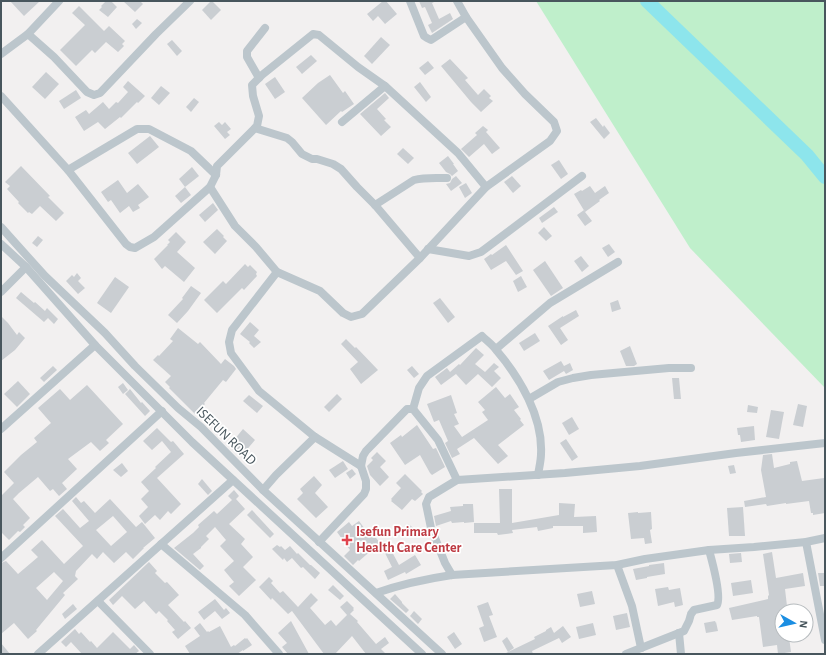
<svg xmlns="http://www.w3.org/2000/svg" width="826" height="655" viewBox="0 0 826 655" font-family="'Alegreya Sans',sans-serif">
  <style>
    .green { fill: #bfefcb }
    .lines { fill: none; stroke-linecap: round; stroke-linejoin: round }
    .river { stroke: #8de5ec; stroke-width: 14 }
    .building { fill: #caced2; fill-rule: evenodd }
    .minor { stroke: #bcc6cc; stroke-width: 8 }
    .health-dot { fill: #e0444e; stroke: #fff; stroke-width: 1.5 }
    .labels { text-anchor: middle; dominant-baseline: central; stroke-width: 3.5; stroke-linejoin: round; paint-order: stroke }
    .street-label { font-size: 14px; fill: #48565d; stroke: #fff }
    .health-label { font-size: 14px; font-weight: bold; fill: #be3a42; stroke: #fff; text-anchor: start }
  </style>
  <rect width="100%" height="100%" fill="#f2f0f0"/>
  <path class="green" d="M536 1H825V388L690 248Z"/>
  <g class="lines">
    <path class="river" d="M647 1 807 155 825 177"/>
  </g>
  <g class="building">
    <path d="M10 1H40L24 16Z"/>
    <path d="M106 1H111L117 7 108 17 99 10 102 7 101 6Z"/>
    <path d="M123 1H140L143 4 135 12Z"/>
    <path d="M211 1H212L221 10 211 20 202 10Z"/>
    <path d="M383 1H386L397 14 385 24 378 16 373 21 367 14Z"/>
    <path d="M419 1H436L432 3 439 19 450 13 453 19 432 33 428 25 432 23 425 7 422 8Z"/>
    <path d="M79 6 104 31 109 26 125 41 122 44 124 46 118 52 106 42 95 53 92 50 76 66 60 50 85 25 72 13Z"/>
    <path d="M137 19 142 23 136 29 132 24Z"/>
    <path d="M381 37 390 45 372 64 364 56Z"/>
    <path d="M172 40 182 51 177 56 167 44Z"/>
    <path d="M311 55 317 61 302 74 296 67Z"/>
    <path d="M450 59 468 78 465 80 478 95 484 89 491 96 489 98 493 101 481 112 471 102 441 66Z"/>
    <path d="M428 61 434 68 425 75 419 68Z"/>
    <path d="M46 72 59 84 45 99 32 87Z"/>
    <path d="M330 75 343 93 345 91 354 104 342 112 341 111 326 125 302 98 318 83Z"/>
    <path d="M275 77 285 92 275 99 265 84Z"/>
    <path d="M128 81 145 96 138 103 137 102 121 118 120 117 105 129 98 122 84 131 75 117 86 110 89 114 103 102 109 109 116 102 118 103 128 92 123 87Z"/>
    <path d="M420 82 431 97 426 102 414 87Z"/>
    <path d="M161 86 170 93 159 105 151 98Z"/>
    <path d="M76 90 81 98 64 109 59 101Z"/>
    <path d="M385 93 389 98 377 109 386 119 384 120 391 127 381 136 360 114Z"/>
    <path d="M194 98 199 102 191 112 186 107Z"/>
    <path d="M596 118 603 127 604 125 610 133 604 139 590 122Z"/>
    <path d="M219 122 222 125 225 122 231 129 227 132 230 135 225 139 214 126Z"/>
    <path d="M483 126 488 130 486 132 500 148 492 154 484 144 469 157 461 149 477 135 475 133Z"/>
    <path d="M150 136 159 147 137 164 128 153Z"/>
    <path d="M403 148 414 158 408 164 397 154Z"/>
    <path d="M448 156 454 164H453L458 171 452 176 450 174 446 172 439 163Z"/>
    <path d="M559 160 568 174 561 179 551 165Z"/>
    <path d="M21 166 50 196 48 197 64 213 56 221 40 206 32 214 29 212 28 213 18 203 19 202 7 189 10 186 5 182Z"/>
    <path d="M192 167 199 176 185 187 179 179Z"/>
    <path d="M456 176 462 183 451 191 446 184 450 183 452 179Z"/>
    <path d="M512 176 521 186 513 193 504 182Z"/>
    <path d="M118 180 127 193 138 184 149 197 138 205 140 208 133 212 129 206 120 213 111 200 108 202 101 192Z"/>
    <path d="M466 183 472 193 465 198 459 187Z"/>
    <path d="M590 186 595 193 605 186 609 193 599 200 600 201 585 212 592 221 585 226 577 215 584 210 585 212 574 194 581 190 582 191Z"/>
    <path d="M185 187 191 195 181 203 175 196Z"/>
    <path d="M213 203 218 210 205 222 199 215Z"/>
    <path d="M554 207 558 212 542 223 539 218Z"/>
    <path d="M544 227 552 236 546 241 538 233Z"/>
    <path d="M217 229 224 236 223 237 227 241 215 254 203 242Z"/>
    <path d="M176 232 186 242 177 252 195 268 184 282 165 266 162 269 154 259 168 245H167L170 242 168 240Z"/>
    <path d="M38 236 43 240 37 247 32 243Z"/>
    <path d="M609 244 615 252 608 257 602 248Z"/>
    <path d="M506 245 523 271 516 275 506 261 491 270 484 259 491 254 492 255Z"/>
    <path d="M581 256 589 266 582 272 574 261Z"/>
    <path d="M545 261 563 288 551 296 533 270Z"/>
    <path d="M245 264 248 267 250 265 257 272 256 274 257 276 244 290 242 288 217 313 204 300 223 281 226 284Z"/>
    <path d="M77 273 81 278 78 281 85 288 78 294 66 281 72 275 74 277Z"/>
    <path d="M521 276 527 287 518 292 513 281Z"/>
    <path d="M115 277 129 287 111 313 97 303Z"/>
    <path d="M191 286 201 293 188 311 177 323 168 315 183 299 182 298Z"/>
    <path d="M21 292 34 303 35 302 45 311 47 308 58 319 54 324 48 318 44 322 16 298Z"/>
    <path d="M440 298 455 317 448 323 433 303Z"/>
    <path d="M618 300 621 309 612 312 610 303Z"/>
    <path d="M576 310 579 316 560 328 568 340 561 345 548 326 563 316V317Z"/>
    <path d="M1 316 8 323 17 335 19 332 25 338 15 350 1 361Z"/>
    <path d="M250 322 259 330 254 336 261 342 254 348 249 343 250 342 240 334Z"/>
    <path d="M178 328 198 344 200 342 221 364 225 359 234 366 236 369 226 382 223 380 204 403 205 404 195 414 169 388 170 387 165 382 171 376 153 360 158 355 159 356 173 341 170 339Z"/>
    <path d="M535 333 540 341 524 351 519 343Z"/>
    <path d="M346 339 355 348 356 347 378 370 361 384 350 369 358 362 341 344Z"/>
    <path d="M630 346 637 364 634 366H626L620 351Z"/>
    <path d="M476 348 484 355 475 364 485 372 494 363 499 367 494 371 501 378 492 387 478 374 466 385 456 374 441 385 435 377 447 368 450 372 459 364 460 365Z"/>
    <path d="M561 361 564 366 570 363 573 370 566 374 564 371 549 380 543 371Z"/>
    <path d="M53 366 57 370 44 382 40 378Z"/>
    <path d="M412 366 419 374 414 378 407 370Z"/>
    <path d="M672 378H679L681 399H674Z"/>
    <path d="M18 381 30 394 17 407 4 394Z"/>
    <path d="M123 383 128 390 123 394 118 387Z"/>
    <path d="M87 385 123 424 106 440 109 443 100 451 91 442 68 459 77 469 62 483 67 489 59 496 53 489 50 491 38 477 19 493 13 499 30 518 23 525 25 527 20 532 18 531 9 540 1 532V496L14 483 4 472 21 455 37 442 34 438 51 423 38 408 60 389 70 400Z"/>
    <path d="M496 387 505 398 510 394 519 407 514 410 521 419 520 420 524 425 498 445 508 456 498 464 474 438 457 449 460 454 452 458 445 443 448 441 439 420 434 422 427 404 451 395 457 413 454 414 459 424 454 426 462 437 488 420 482 412 485 410 478 402Z"/>
    <path d="M130 389 141 403 142 402 150 411 145 416 125 394Z"/>
    <path d="M337 394 342 399 329 412 324 407Z"/>
    <path d="M249 395 263 406 257 413 243 401Z"/>
    <path d="M798 404 807 406 803 427 793 425Z"/>
    <path d="M748 405 758 407 757 413 747 412Z"/>
    <path d="M771 410 784 412 779 439 766 437Z"/>
    <path d="M572 417 579 429 569 435 562 423Z"/>
    <path d="M417 425 433 449 436 448 445 467 432 475 430 473 420 455 405 465 390 443 401 435 402 437Z"/>
    <path d="M754 426 755 440 741 442 740 435H738L737 428Z"/>
    <path d="M157 428 171 442 173 441 184 454 157 478 181 504 171 514 168 511 160 520 155 515 145 524 139 516 148 507 141 499 149 491 141 482 156 468 155 467 171 452 162 441 152 450 143 441Z"/>
    <path d="M243 429 255 440 244 453 242 451 239 455 230 447 235 441 234 440Z"/>
    <path d="M566 439 578 457 572 461 560 443Z"/>
    <path d="M377 452 386 461 380 467 389 477 380 486 370 475 367 466 373 460 371 458Z"/>
    <path d="M772 454 774 468 790 464V462L797 461 802 481 824 478 825 486V513L813 515V513H811L809 501 786 504V503L767 506 766 504 745 507 744 501 766 497 761 470 763 455Z"/>
    <path d="M343 461 348 469 335 478 329 470Z"/>
    <path d="M122 463 128 471 121 477 113 470Z"/>
    <path d="M734 465 736 473 730 474 728 466Z"/>
    <path d="M352 469 356 474 350 479 346 473Z"/>
    <path d="M405 474 422 491 421 492 423 494 415 501 412 499 402 510 391 501 392 500 391 499 401 488 396 483Z"/>
    <path d="M314 476 322 485 315 493 328 507 316 518 297 499 303 493 300 489Z"/>
    <path d="M202 479 212 491 208 495 198 484Z"/>
    <path d="M499 489H512V523L559 515V503L575 504 574 517 596 516 597 532 583 533V526H553V528L538 531 537 527 512 530 513 533 498 535 497 533H474V523H500Z"/>
    <path d="M234 490 239 496 236 499 245 509 229 524 245 539 241 544 253 557 243 567 256 580 239 596 229 586 234 582 224 570 234 561 220 546 226 540 215 527 206 536 209 539 201 547V548L193 554 204 566 200 570 174 548 193 533 199 527 198 525 214 511 217 514 232 500 228 496Z"/>
    <path d="M76 497 81 503 84 501 95 513 110 499 136 527 142 522 155 538 143 548H144L133 559 126 552 114 563 103 552 97 559 92 554 76 571 75 576 78 579 63 593 65 595 36 630 37 631 28 639 14 623 1 634V563L6 561 18 574 38 557 31 550 42 540 64 564 83 546 55 516 63 509 80 528 89 521 72 501ZM113 516 127 532 111 546 96 530ZM54 572 63 581 47 600 36 588Z"/>
    <path d="M463 504H473L474 522 464 523V522L452 523 451 521 436 526 434 516 451 511 450 507 463 506Z"/>
    <path d="M743 507 745 536H729L727 508Z"/>
    <path d="M252 510 274 534 270 538 247 515Z"/>
    <path d="M638 512V513L651 512 652 529 650 530 652 543 645 544 644 538 631 539 628 513Z"/>
    <path d="M359 521 370 536 373 534 380 543 359 561 358 560 353 565 344 556 350 550 337 532 349 522 352 526Z"/>
    <path d="M408 524 415 529 410 534 404 529Z"/>
    <path d="M277 545 280 547 281 546 285 550 290 546 297 554 298 553 310 565H311L320 573 315 579 303 567 301 568 292 558 287 562 284 558 283 560 272 549Z"/>
    <path d="M391 550 399 565 415 555 421 565 406 574 405 572 388 580 384 571 392 567 385 553Z"/>
    <path d="M772 552 776 578 803 573 805 586 785 589 787 606H786V611H782V638L789 637 791 652 778 654 777 645 763 647 759 617H757V616L732 620 729 608 768 599V596L769 595 763 554Z"/>
    <path d="M741 553 742 562 730 563 729 554Z"/>
    <path d="M149 562 157 571 155 573 165 583 167 582 179 595 168 605 184 622 185 621 191 628 178 639 172 632 175 630 167 621 168 620 159 611 156 614 144 601 135 609 122 596 113 605 109 600Z"/>
    <path d="M664 563 665 574 647 577V578L636 580 633 569 649 566V565Z"/>
    <path d="M818 573H824L825 586H820Z"/>
    <path d="M269 577 273 581 271 583 280 593 283 591 298 607 311 593 318 600 310 608 325 625 331 620 336 626 347 615 340 607 347 601 354 608 353 609 354 610 350 614 358 621 357 622 376 644 385 637 389 643 381 649 386 654H366L352 636 335 654H324L292 611 288 614 272 598 271 600 259 587Z"/>
    <path d="M751 580 753 593 733 596 731 583Z"/>
    <path d="M333 585 344 596 340 600 328 590Z"/>
    <path d="M668 587 669 590 680 588 683 605 675 607 674 602 658 606 655 589Z"/>
    <path d="M592 591 595 604 580 607 577 594Z"/>
    <path d="M395 594 402 602V603L409 610 406 613 390 599Z"/>
    <path d="M215 599 224 610 226 608 230 613 222 619 215 611 204 620 198 612Z"/>
    <path d="M488 602 493 615 489 616 497 637 484 642 479 628 484 626 477 606Z"/>
    <path d="M73 604 77 609 65 619 62 614Z"/>
    <path d="M414 611 422 619 418 624 410 616Z"/>
    <path d="M627 613 630 627 616 630 613 616Z"/>
    <path d="M291 621 309 654H288L282 647 287 643 278 633Z"/>
    <path d="M715 621 716 623V622L718 631 706 633 704 623Z"/>
    <path d="M200 623 207 632 208 631 209 632 220 626 231 647 234 645 235 646 245 638 246 639 247 638 252 645 243 651V650L237 654H190L185 646 200 636 194 628Z"/>
    <path d="M593 623 596 635 579 639 576 627Z"/>
    <path d="M563 626 571 637 562 643 559 638 532 651 533 654H504L535 639 534 637 546 631V630L551 627 554 633Z"/>
    <path d="M75 629 79 634 81 632 90 642 91 641 97 648 113 632 130 649 134 645 139 651 135 654H82L71 642 66 647 61 642Z"/>
    <path d="M454 632 462 644 455 649 447 637Z"/>
    <path d="M507 637 514 648 508 652 502 641Z"/>
    <path d="M1 643 10 654H1Z"/>
  </g>
  <g class="lines">
    <g class="minor">
      <path d="M410 1 424 36 427 38 431 40 466 17"/>
      <path d="M28 34 54 57 87 92 94 95 100 93 156 34 190 1"/>
      <path d="M1 54 28 34 59 1"/>
      <path d="M259 78 247 57V51L265 28"/>
      <path d="M1 96 68 170 126 244 130 247 135 248 154 237 210 187 216 175 217 166 257 126 259 116 253 96 252 85 262 75 313 34 319 35 358 67 385 86 458 153 486 187"/>
      <path d="M342 122 385 86"/>
      <path d="M255 128 287 138 292 142 302 154 312 159H317L333 164 341 169 357 187 375 205 420 258"/>
      <path d="M68 170 137 129H149L191 151 216 175"/>
      <path d="M210 187 235 226 256 247 277 272 320 291 343 313 351 317 362 314 420 258 486 187 550 141 557 131 554 122 525 94 502 68 466 17 457 1"/>
      <path d="M375 205 414 180C425 177 436 178 447 178"/>
      <path d="M1 227 18 246 45 276 105 333 135 366 178 408 201 427 263 490 442 654"/>
      <path d="M1 244 26 267 95 345 192 442 422 654"/>
      <path d="M428 249 469 256 481 252 582 176"/>
      <path d="M277 272 232 330 229 342 231 353 259 391 315 437 361 466"/>
      <path d="M1 292 26 267"/>
      <path d="M496 349 550 303 618 262"/>
      <path d="M529 399 558 382 573 378 591 375 669 368H691"/>
      <path d="M413 409 419 388 427 376 482 336C487 341 493 345 497 351 520 378 543 417 541 454 541 461 539 468 538 475"/>
      <path d="M1 429 95 345"/>
      <path d="M263 490 276 475 315 437"/>
      <path d="M319 542 364 494 366 489V481L361 466 363 456 366 451 407 409H413L438 440 457 480"/>
      <path d="M806 542 825 640"/>
      <path d="M161 544 245 615 279 654"/>
      <path d="M1 558 162 411"/>
      <path d="M617 565 632 606 641 648"/>
      <path d="M452 575 445 563 431 528 426 504 429 497 457 480 565 473 640 466 736 453 825 443"/>
      <path d="M376 593C402 584 425 579 452 575L617 565 645 559 709 550 754 547 806 542 825 538"/>
      <path d="M98 601 150 654"/>
      <path d="M679 633 681 654"/>
      <path d="M38 654 233 480"/>
      <path d="M626 654 684 631 689 621 691 614 694 610 717 605C722 596 712 561 709 550"/>
    </g>
  </g>
  <path class="health-dot" d="M345 534h4v4h4v4h-4v4h-4v-4h-4v-4h4z"/>
  <g class="labels">
    <g class="street-label">
      <text transform="translate(226 436) rotate(44)">ISEFUN ROAD</text>
    </g>
    <g class="health-label">
      <text x="356" y="532">Isefun Primary<tspan x="356" dy="16">Health Care Center</tspan></text>
    </g>
  </g>
  <rect width="826" height="655" fill="none" stroke="#48565d" stroke-width="4"/>
  <g transform="translate(794 623) rotate(98)"><circle r="19" fill="#ffffff" stroke="#b6bbbe"/>
  <path d="M0-3L7 15L0 10L-7 15Z" fill="#1b8ee2"/>
  <text y="-6" font-size="11" font-weight="bold" text-anchor="middle" fill="#48565d">N</text>
  </g>
</svg>
